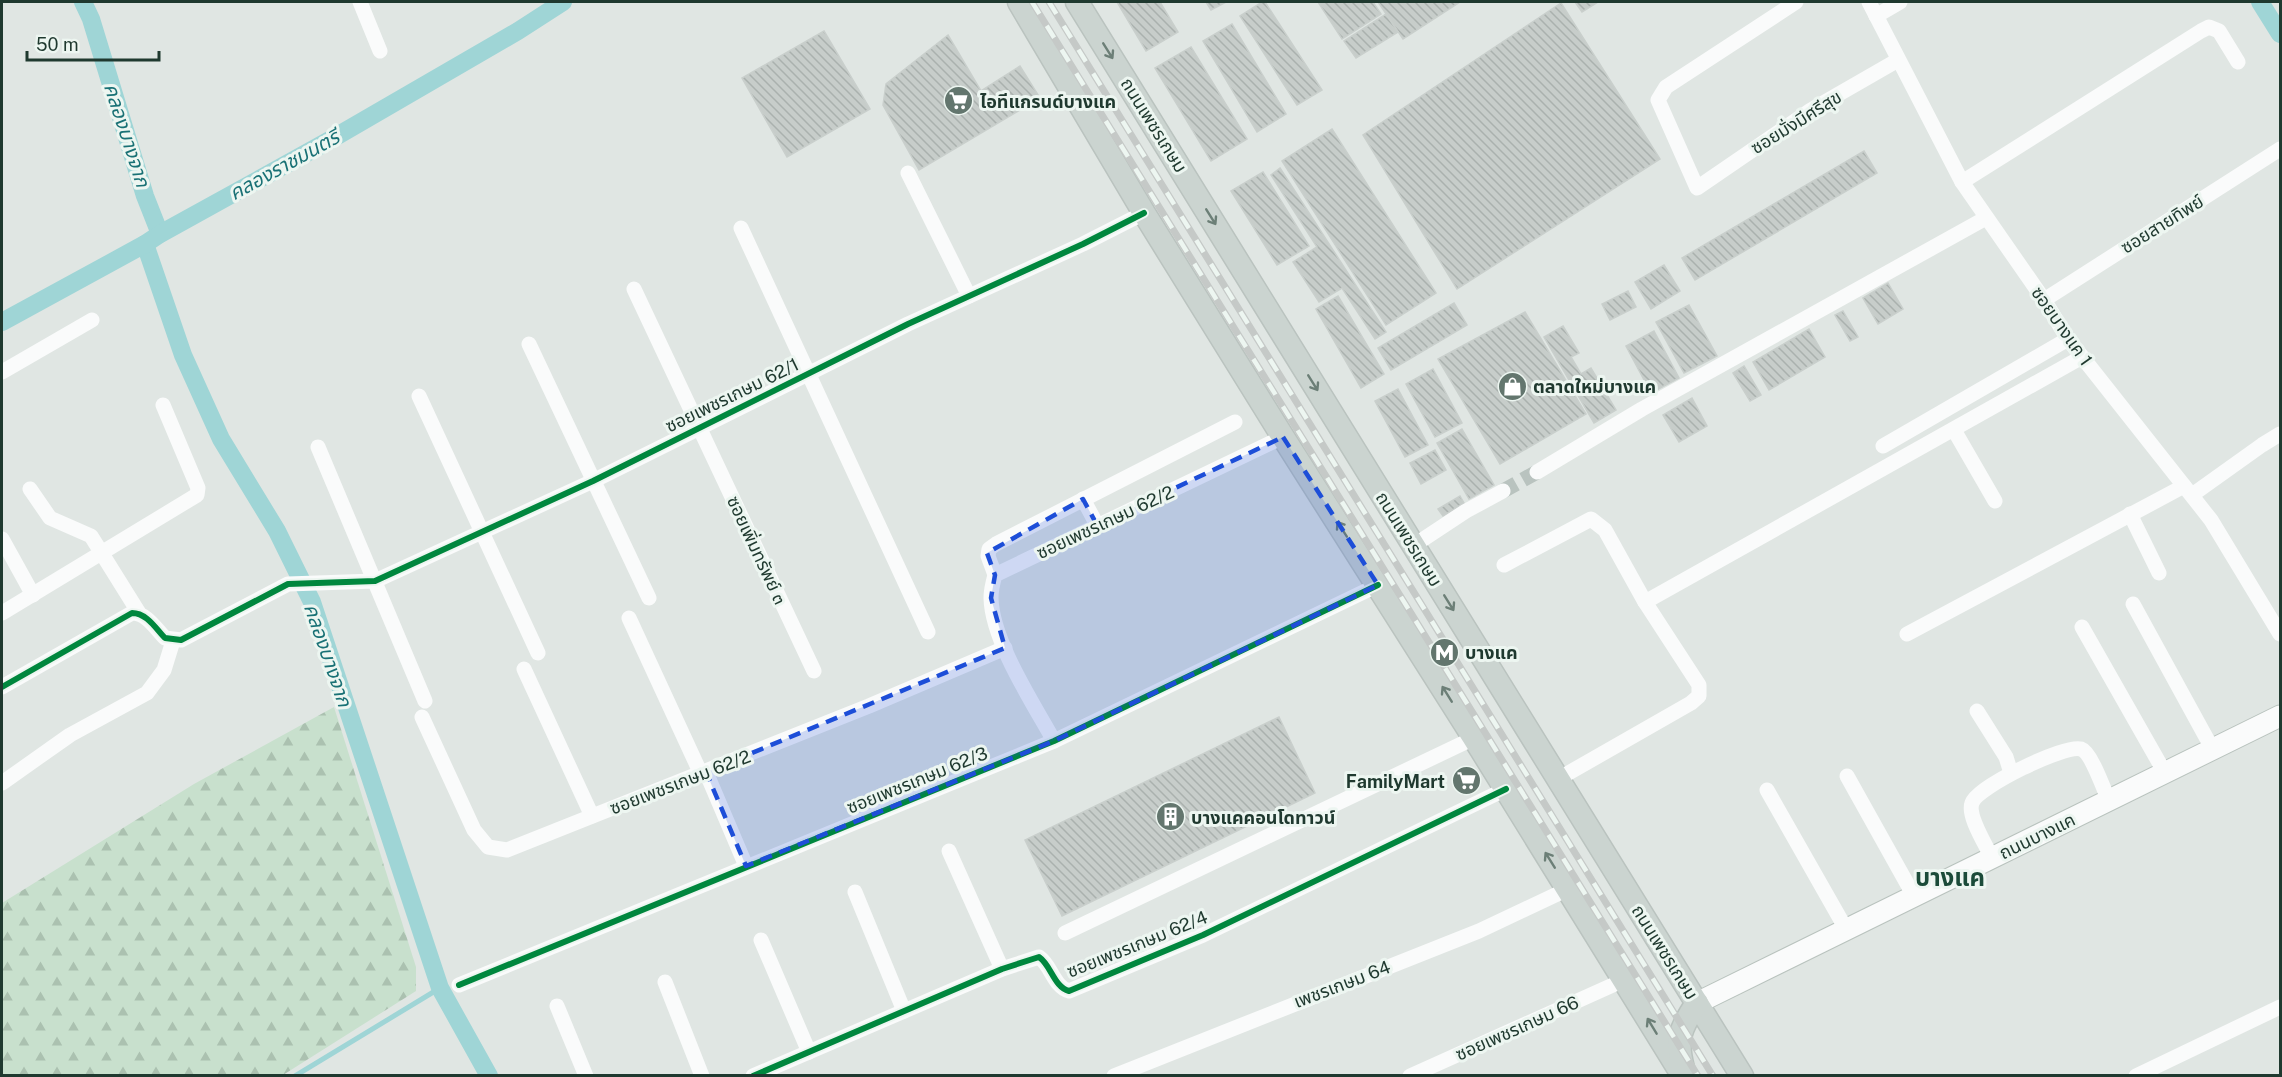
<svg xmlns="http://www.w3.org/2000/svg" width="2282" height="1077" viewBox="0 0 2282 1077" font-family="'Public Sans','Noto Sans Thai',sans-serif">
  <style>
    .forest { fill: url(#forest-firs) }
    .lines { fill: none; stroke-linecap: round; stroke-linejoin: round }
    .stream { stroke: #9fd5d6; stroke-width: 5 }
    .canal { stroke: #9fd5d6; stroke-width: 18 }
    .building { fill: url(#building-back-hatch); stroke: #c9cfcc; stroke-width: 1.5 }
    .street-tunnel { stroke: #b9c3bf; stroke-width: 15; stroke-dasharray: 15 8; stroke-linecap: butt }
    .secondary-casing { stroke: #b9c3be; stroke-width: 23 }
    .primary-casing { stroke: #bac3bf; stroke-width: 25 }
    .street { stroke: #fafbfb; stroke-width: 15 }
    .secondary { stroke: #fafbfb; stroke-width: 21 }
    .primary { stroke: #cbd4d0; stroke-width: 22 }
    .rail-casing { stroke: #c5c9c7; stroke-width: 7 }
    .rail { stroke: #edf6f1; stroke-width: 4.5; stroke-dasharray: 14; stroke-linecap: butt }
    .cycleway-casing { stroke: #edf6f1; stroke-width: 10 }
    .cycleway { stroke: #00873e; stroke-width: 6 }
    .oneway { stroke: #6c7f77 }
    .marked { fill: #1d4ed8; fill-opacity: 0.2; stroke: #1d4ed8; stroke-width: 4.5; stroke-dasharray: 12 8; stroke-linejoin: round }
    .labels { text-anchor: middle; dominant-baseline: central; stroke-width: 6; stroke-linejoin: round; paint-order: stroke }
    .poi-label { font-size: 18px; font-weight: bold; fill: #1f392f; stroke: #edf6f1; text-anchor: start }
    .street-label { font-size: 18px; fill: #1f392f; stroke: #edf6f1 }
    .water-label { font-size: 20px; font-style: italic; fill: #197175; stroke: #edf6f1 }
    .district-label { font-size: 24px; font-weight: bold; fill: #1b4b39; stroke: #edf6f1 }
  </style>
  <defs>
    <pattern id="forest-firs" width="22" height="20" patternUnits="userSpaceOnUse" patternTransform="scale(1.5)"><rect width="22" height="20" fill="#c8e0cd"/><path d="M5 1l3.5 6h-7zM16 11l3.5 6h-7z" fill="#abc1b0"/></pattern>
    <pattern id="building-back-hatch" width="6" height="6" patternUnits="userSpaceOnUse" patternTransform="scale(1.5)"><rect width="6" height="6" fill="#c7cdca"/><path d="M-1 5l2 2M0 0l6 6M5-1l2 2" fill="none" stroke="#aab1ae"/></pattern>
  </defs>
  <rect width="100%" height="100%" fill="#e0e6e3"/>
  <path class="forest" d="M334 707 416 967V991L283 1075H2V903L194 784Z"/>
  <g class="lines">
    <path class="stream" d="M295 1076 440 988"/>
    <g class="canal">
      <path d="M83 2 91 19 145 196 160 234"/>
      <path d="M2260 2 2280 34"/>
      <path d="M145 244 183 355 221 439 277 531 312 602 440 988 489 1076"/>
      <path d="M2 322 145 244 160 234 330 140 518 31 563 2"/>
    </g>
  </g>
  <g class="building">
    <path d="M1117 2H1160L1178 32 1146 51Z"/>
    <path d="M1206 2H1226L1211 10Z"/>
    <path d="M1262 2H1265L1322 90 1297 105 1240 16Z"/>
    <path d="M1318 2H1373L1381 14 1342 39Z"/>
    <path d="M1378 2H1460L1403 39Z"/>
    <path d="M1575 2H1598L1582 12Z"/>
    <path d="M1561 3 1660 159 1457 289 1363 135Z"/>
    <path d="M1386 14 1398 32 1356 58 1344 41Z"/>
    <path d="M1232 24 1286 114 1257 132 1203 41Z"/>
    <path d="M824 31 870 109 787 157 742 78Z"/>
    <path d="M948 35 981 91 1020 66 1040 98 919 170 883 105 886 84Z"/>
    <path d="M1191 47 1247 139 1211 161 1155 68Z"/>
    <path d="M1332 129 1436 293 1386 325 1282 161Z"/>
    <path d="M1864 151 1877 173 1695 280 1682 258Z"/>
    <path d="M1280 168 1386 332 1375 339 1342 288 1319 302 1293 262 1317 247 1271 175Z"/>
    <path d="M1263 172 1309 246 1277 265 1231 191Z"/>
    <path d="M1664 265 1680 291 1651 309 1635 282Z"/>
    <path d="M1888 283 1903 309 1878 324 1863 298Z"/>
    <path d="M1628 291 1636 307 1610 320 1602 304Z"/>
    <path d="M1338 296 1384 374 1361 388 1316 309Z"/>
    <path d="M1454 303 1467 325 1391 370 1378 348Z"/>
    <path d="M1689 305 1717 356 1684 373 1656 322Z"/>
    <path d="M1843 311 1858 337 1850 341 1835 315Z"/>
    <path d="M1525 312 1586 414 1500 464 1438 359Z"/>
    <path d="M1563 326 1579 353 1571 357 1581 374 1591 368 1616 410 1594 423 1544 337Z"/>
    <path d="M1809 329 1825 357 1769 390 1753 362Z"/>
    <path d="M1654 331 1679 378 1651 393 1626 346Z"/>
    <path d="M1744 366 1761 395 1750 401 1733 373Z"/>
    <path d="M1433 369 1462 423 1435 437 1406 384Z"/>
    <path d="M1398 389 1428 445 1405 457 1375 401Z"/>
    <path d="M1692 398 1707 426 1679 442 1663 415Z"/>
    <path d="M1462 429 1494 485 1469 499 1437 443Z"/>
    <path d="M1435 450 1446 470 1421 484 1410 463Z"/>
    <path d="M1460 496 1464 503 1443 516 1438 509Z"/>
    <path d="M1279 717 1315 793 1062 916 1025 840Z"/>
  </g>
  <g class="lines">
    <path class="street-tunnel" d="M1503 491 1537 472"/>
    <defs>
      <path id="secondary" d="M1697 1003 2280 716"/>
      <g id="primary">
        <path d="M1019 2 1144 213 1283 437 1474 738 1683 1076"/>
        <path d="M1077 2 1742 1076"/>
        <path d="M1683 1068C1675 1039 1681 1027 1697 1003"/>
      </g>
    </defs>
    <use href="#secondary" class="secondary-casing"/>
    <use href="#primary" class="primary-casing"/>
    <g class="street">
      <path d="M360 2 380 51"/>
      <path d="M1796 2 1666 87 1658 100 1697 188 1811 110 1898 60"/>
      <path d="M1869 2 1962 182 2044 300 2068 339 2211 520 2280 634"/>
      <path d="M1876 16 1900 2"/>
      <path d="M908 173 969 296"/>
      <path d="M1962 182 2201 31 2209 27 2219 31 2238 62"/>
      <path d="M741 228 928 632"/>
      <path d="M634 289 814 671"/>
      <path d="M2044 300 2280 149"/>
      <path d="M529 344 649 598"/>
      <path d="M2 372 92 320"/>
      <path d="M419 396 538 653"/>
      <path d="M1954 430 1995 501"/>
      <path d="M1883 446 2068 339"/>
      <path d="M318 447 425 701"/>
      <path d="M1537 472 1642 409 1986 218"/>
      <path d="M30 489 50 518 91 536 139 613"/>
      <path d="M2192 495 2262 445 2280 434"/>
      <path d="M1083 499 1097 525"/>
      <path d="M2130 514 2159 573"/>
      <path d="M2 539 33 595"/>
      <path d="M1413 546 1466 511 1503 491"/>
      <path d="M1504 565 1591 519 1605 530 1645 602 1699 685V696L1691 703 1558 779"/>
      <path d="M995 575 988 556 989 549 996 544 1235 422"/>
      <path d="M1645 602 2082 357"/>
      <path d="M2133 604 2213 750"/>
      <path d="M2 613 197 495 198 488 163 405"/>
      <path d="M629 618 701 774"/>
      <path d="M2082 627 2165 773"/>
      <path d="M1907 634 2184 486"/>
      <path d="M524 669 592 816"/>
      <path d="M2 687 132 613C147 613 156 629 165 638L181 640 288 584 375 581 593 481 908 324 1083 244 1144 213"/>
      <path d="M1977 711 2006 757 2011 773"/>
      <path d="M422 717 474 830 488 847 507 850 869 706 1005 648"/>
      <path d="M1054 741C1033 703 992 641 991 598 991 591 993 582 995 575L1283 437"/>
      <path d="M706 772 746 866"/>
      <path d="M1847 776 1914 896"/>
      <path d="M2 783 70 735 147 693 164 670 173 641"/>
      <path d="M1767 790 1846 929"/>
      <path d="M949 851 1002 969"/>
      <path d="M1992 858C1986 845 1967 816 1972 803 1977 787 2065 744 2081 749 2091 752 2104 790 2109 801"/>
      <path d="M855 892 904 1011"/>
      <path d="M1065 933 1474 738"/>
      <path d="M761 940 809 1052"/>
      <path d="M665 982 702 1076"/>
      <path d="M459 985 1054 741 1378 585"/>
      <path d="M557 1006 586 1076"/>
      <path d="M753 1076 1002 969 1039 957C1051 965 1054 987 1069 991L1203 935 1506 789"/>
      <path d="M1114 1076 1479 931 1568 889"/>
      <path d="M1410 1076 1624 980"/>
      <path d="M2136 1076 2280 1007"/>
    </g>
    <use href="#secondary" class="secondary"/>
    <use href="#primary" class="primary"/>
    <defs>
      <g id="rail">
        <path d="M1032 2 1698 1076"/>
        <path d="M1049 2 1713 1076"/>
      </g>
    </defs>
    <use href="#rail" class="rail-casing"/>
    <use href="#rail" class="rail"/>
    <defs>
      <g id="cycleway">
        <path d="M2 687 132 613C147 613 156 629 165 638L181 640 288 584 375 581 593 481 908 324 1083 244 1144 213"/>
        <path d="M459 985 1054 741 1378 585"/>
        <path d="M753 1076 1002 969 1039 957C1051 965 1054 987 1069 991L1203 935 1506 789"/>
      </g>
    </defs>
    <use href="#cycleway" class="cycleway-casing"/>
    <use href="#cycleway" class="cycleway"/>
  </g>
  <defs><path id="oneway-shaft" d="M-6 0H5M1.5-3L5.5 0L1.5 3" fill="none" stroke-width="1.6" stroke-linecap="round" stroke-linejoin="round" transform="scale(1.5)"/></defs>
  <g class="oneway">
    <use href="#oneway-shaft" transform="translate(1108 51) rotate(58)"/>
    <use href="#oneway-shaft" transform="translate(1211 217) rotate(58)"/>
    <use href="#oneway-shaft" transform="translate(1313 383) rotate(58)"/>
    <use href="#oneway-shaft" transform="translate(1342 529) rotate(-123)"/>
    <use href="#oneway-shaft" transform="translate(1449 603) rotate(58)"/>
    <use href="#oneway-shaft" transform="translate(1447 694) rotate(-122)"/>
    <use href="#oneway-shaft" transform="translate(1550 860) rotate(-122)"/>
    <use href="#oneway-shaft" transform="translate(1652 1026) rotate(-121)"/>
  </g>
  <path class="marked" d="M1283 437 1378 585 1054 741 746 866 706 772 1005 648 991 598 995 575 987 553 1083 499 1097 525Z"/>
  <defs>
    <symbol id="supermarket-disc" viewBox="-11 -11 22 22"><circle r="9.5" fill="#63766e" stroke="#edf6f1"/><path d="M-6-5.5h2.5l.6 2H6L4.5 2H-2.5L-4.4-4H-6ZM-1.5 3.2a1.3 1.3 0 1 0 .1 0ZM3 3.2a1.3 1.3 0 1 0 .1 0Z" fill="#fff"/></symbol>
    <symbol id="shop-disc" viewBox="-11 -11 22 22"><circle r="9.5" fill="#63766e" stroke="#edf6f1"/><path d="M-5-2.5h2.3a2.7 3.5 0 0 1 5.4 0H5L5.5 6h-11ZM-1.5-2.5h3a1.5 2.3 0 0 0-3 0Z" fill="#fff"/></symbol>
    <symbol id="metro-disc" viewBox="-11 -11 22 22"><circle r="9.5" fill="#63766e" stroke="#edf6f1"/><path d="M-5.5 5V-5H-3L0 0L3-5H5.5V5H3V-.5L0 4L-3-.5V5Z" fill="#fff"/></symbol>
    <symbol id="building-disc" viewBox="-11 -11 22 22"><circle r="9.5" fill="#63766e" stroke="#edf6f1"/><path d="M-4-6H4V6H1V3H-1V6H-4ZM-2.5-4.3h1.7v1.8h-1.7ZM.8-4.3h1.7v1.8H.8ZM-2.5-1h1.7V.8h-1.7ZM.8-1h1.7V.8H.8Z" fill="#fff"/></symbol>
  </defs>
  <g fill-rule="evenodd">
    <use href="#supermarket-disc" x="942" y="84" width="33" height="33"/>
    <use href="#shop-disc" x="1496" y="370" width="33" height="33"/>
    <use href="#metro-disc" x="1428" y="636" width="33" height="33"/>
    <use href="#supermarket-disc" x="1450" y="764" width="33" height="33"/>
    <use href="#building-disc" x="1154" y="800" width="33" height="33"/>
  </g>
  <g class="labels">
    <g class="poi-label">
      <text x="980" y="101">ไอทีแกรนด์บางแค</text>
      <text x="1533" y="386">ตลาดใหม่บางแค</text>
      <text x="1465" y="652">บางแค</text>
      <text x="1445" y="781" text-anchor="end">FamilyMart</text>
      <text x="1191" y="817">บางแคคอนโดทาวน์</text>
    </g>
    <g class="street-label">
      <text transform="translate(1796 122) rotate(-32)">ซอยมั่งมีศรีสุข</text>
      <text transform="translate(1154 125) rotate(58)">ถนนเพชรเกษม</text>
      <text transform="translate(2162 224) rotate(-32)">ซอยสายทิพย์</text>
      <text transform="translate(2062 326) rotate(55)">ซอยบางแค 1</text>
      <text transform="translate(732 395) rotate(-26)">ซอยเพชรเกษม 62/1</text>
      <text transform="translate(1105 522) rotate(-25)">ซอยเพชรเกษม 62/2</text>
      <text transform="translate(1409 539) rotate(58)">ถนนเพชรเกษม</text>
      <text transform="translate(757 550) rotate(65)">ซอยเพิ่มทรัพย์ ๓</text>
      <text transform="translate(917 780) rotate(-22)">ซอยเพชรเกษม 62/3</text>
      <text transform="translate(680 782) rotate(-21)">ซอยเพชรเกษม 62/2</text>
      <text transform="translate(2037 836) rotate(-26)">ถนนบางแค</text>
      <text transform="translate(1137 944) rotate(-22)">ซอยเพชรเกษม 62/4</text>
      <text transform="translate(1665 952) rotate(58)">ถนนเพชรเกษม</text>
      <text transform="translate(1342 984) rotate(-21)">เพชรเกษม 64</text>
      <text transform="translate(1517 1028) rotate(-24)">ซอยเพชรเกษม 66</text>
    </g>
    <g class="water-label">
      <text transform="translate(127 135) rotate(72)">คลองบางจาก</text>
      <text transform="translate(284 165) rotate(-29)">คลองราชมนตรี</text>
      <text transform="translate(328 655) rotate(71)">คลองบางจาก</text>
    </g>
    <g class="district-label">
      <text x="1950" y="877">บางแค</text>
    </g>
  </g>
  <rect width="2282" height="1077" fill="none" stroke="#1f392f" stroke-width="6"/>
  <path d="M27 51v9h132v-9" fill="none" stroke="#1f392f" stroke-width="3"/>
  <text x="36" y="51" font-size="18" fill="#1f392f" stroke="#edf6f1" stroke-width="4.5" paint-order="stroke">50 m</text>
</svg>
